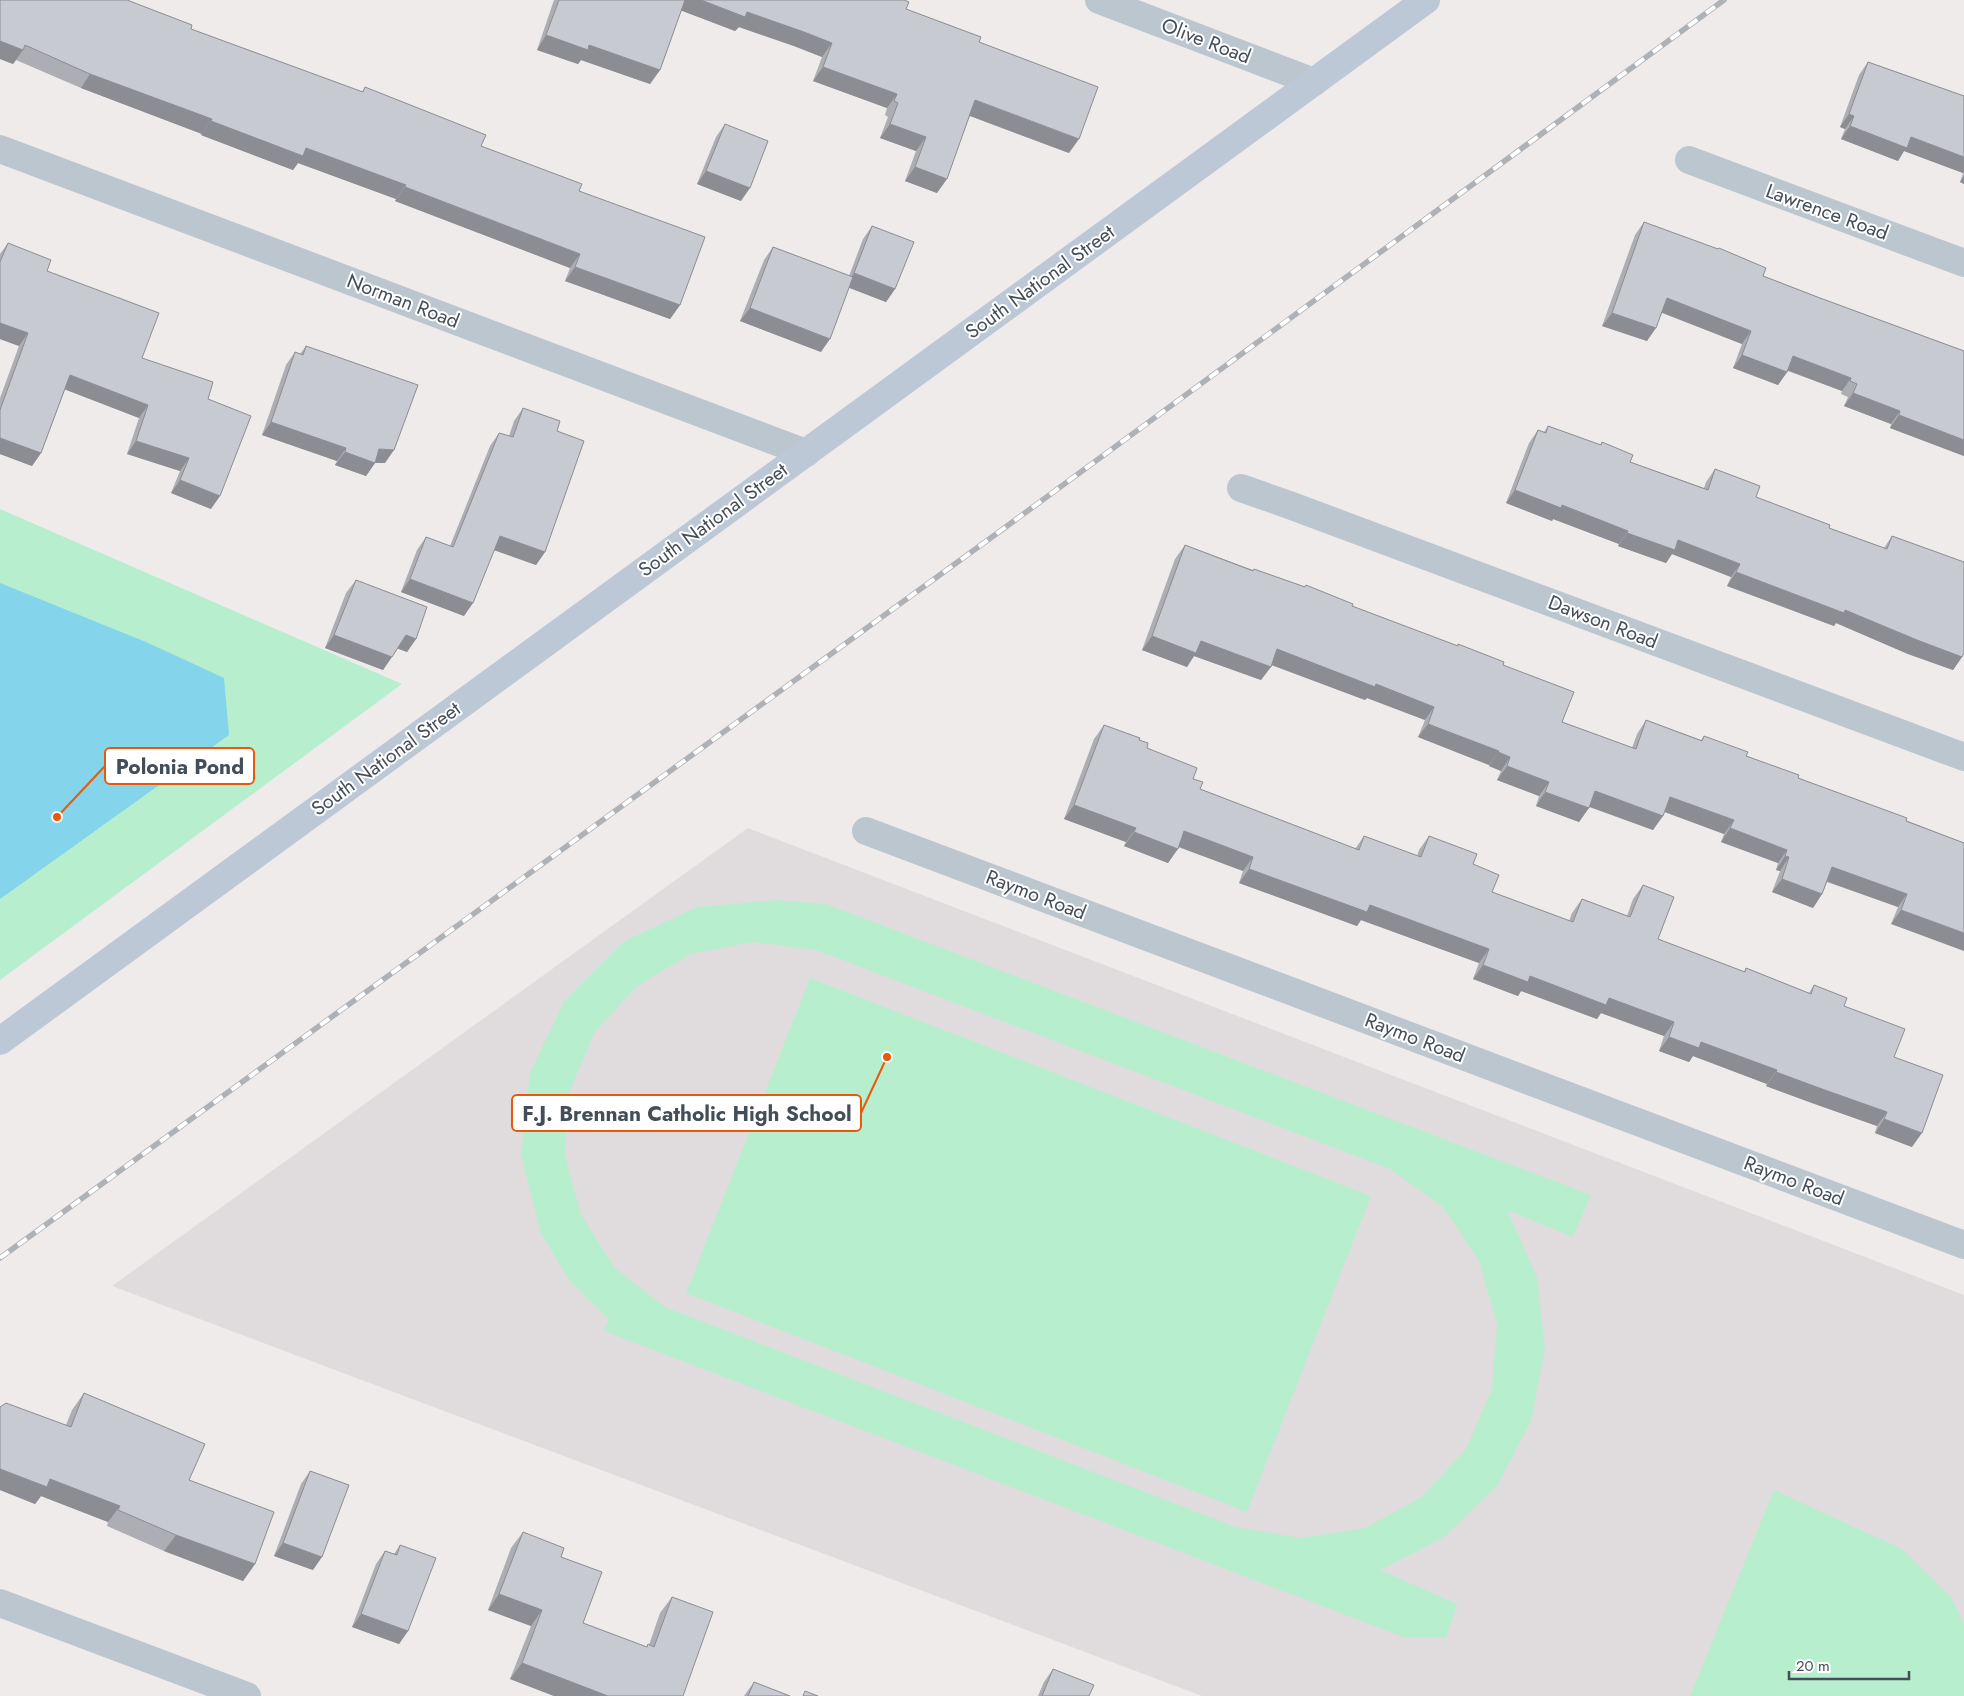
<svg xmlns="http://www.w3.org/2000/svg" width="1964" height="1696" viewBox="0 0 1964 1696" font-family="Jost,sans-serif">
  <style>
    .education { fill: #e0dcdd }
    .green { fill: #b7eece; fill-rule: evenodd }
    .water { fill: #84d4ec }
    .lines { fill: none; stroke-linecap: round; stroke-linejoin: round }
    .street { stroke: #bcc6cf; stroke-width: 28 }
    .secondary { stroke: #bdc8d6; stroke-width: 28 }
    .rail-casing { stroke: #aeb1b6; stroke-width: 5.5 }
    .rail { stroke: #fff; stroke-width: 4; stroke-dasharray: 11; stroke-linecap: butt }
    .wall { fill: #acaeb4 }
    .shaded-wall { fill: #8c8d92 }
    .building { fill: #c8cad1; stroke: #8c8d92 }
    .labels { text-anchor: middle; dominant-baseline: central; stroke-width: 4; stroke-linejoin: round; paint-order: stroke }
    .street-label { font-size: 20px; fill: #444e59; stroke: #fff }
    .leader { fill: none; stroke: #e8590c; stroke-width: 2 }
    .callout-dot { fill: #e8590c; stroke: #fff; stroke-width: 2 }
    .callout { fill: #fff; stroke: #e8590c; stroke-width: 2 }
    .callout-label { font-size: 21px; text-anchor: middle; font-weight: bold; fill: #444e59 }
  </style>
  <rect width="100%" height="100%" fill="#efebeb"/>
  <path class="education" d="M748 828 1964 1295V1696H1202L112 1286Z"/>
  <g class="green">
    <path d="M0 509 402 684 0 980Z"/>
    <path d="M778 900 826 904 1591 1195 1573 1237 1507 1210 1537 1276 1545 1349 1531 1421 1497 1486 1444 1537 1380 1570 1457 1604 1446 1638H1406L604 1331 609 1320 570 1281 541 1234 521 1154 530 1073 565 1000 623 942 697 907ZM753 942 816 950 1390 1169 1443 1207 1479 1261 1497 1324 1492 1389 1466 1449 1422 1497 1365 1528 1300 1538 1236 1527 665 1307 615 1268 581 1215 565 1154 570 1091 594 1033 637 986 691 954Z"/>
    <path d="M810 978 1371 1196 1247 1512 686 1293Z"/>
    <path d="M1774 1490 1902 1549 1951 1597 1964 1624V1696H1690Z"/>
  </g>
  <path class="water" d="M0 583 146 642 224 678 229 735 0 899Z"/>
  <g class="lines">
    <g class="street">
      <path d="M1099 0 1314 82"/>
      <path d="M0 149 806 453"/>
      <path d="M1689 160 1964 263"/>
      <path d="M1241 488 1292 506 1964 757"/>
      <path d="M866 831 1964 1245"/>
      <path d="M0 1603 247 1696"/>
    </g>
    <path class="secondary" d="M0 1041 1426 0"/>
    <defs>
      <path id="rail" d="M0 1258 1003 529 1724 0"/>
    </defs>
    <use href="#rail" class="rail-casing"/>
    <use href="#rail" class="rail"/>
  </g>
  <g class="wall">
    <path d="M0 0 191 29 362 92 365 87 481 146 579 191 680 305 670 319 565 281 570 268 395 201 396 199 298 163 293 170 201 135 202 134 81 88 16 60 13 64 0 59Z"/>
    <path d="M554 0H904L906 9 979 42 1069 153 970 116 937 193 905 181 916 151 880 138 888 117 885 115 887 108 813 81 822 57 794 46 739 27 735 31 681 10 660 70 650 84 581 60 578 64 537 50Z"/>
    <path d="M1868 62 1964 96V184L1960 182 1963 173 1904 151 1898 161 1841 139 1845 129 1840 127 1859 75Z"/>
    <path d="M725 124 741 201 697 184 716 137Z"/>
    <path d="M1644 222 1763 276 1820 298 1964 351V456L1890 428 1891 424 1844 406 1848 397 1841 394 1842 391 1788 371 1778 385 1733 368 1742 344 1662 313 1647 341 1602 326 1635 235Z"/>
    <path d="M872 226 895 289 886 302 849 288 821 352 740 321 764 260 773 247 849 276 863 239Z"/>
    <path d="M8 243 47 271 142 358 208 399 211 509 171 493 180 471 127 454 139 418 65 389 41 453 32 466 0 454V398L19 346 0 339V254Z"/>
    <path d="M306 346 385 463H375L366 476 335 465 337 461 262 435 286 365 295 352 300 354Z"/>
    <path d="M523 408 557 431 545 552 536 565 494 550 464 616 401 592 417 550 426 537 450 546 490 446 499 433 509 436 514 421Z"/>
    <path d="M1548 426 1600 445 1602 442 1630 462 1704 488 1706 482 1715 469 1756 497 1829 528 1884 548 1892 536 1962 657 1953 670 1908 654 1836 623 1834 626 1727 586 1731 577 1672 554 1666 563 1618 546 1619 544 1553 519 1552 521 1506 503 1529 443 1538 430 1544 432Z"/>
    <path d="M1185 545 1253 570 1305 587 1306 585 1352 606 1503 665 1562 722 1632 748 1637 734 1646 720 1701 740 1704 736 1746 756 1798 778 1964 843 1891 924 1898 907 1827 882 1822 894 1813 908 1772 892 1780 871 1776 870 1778 863 1721 842 1724 834 1664 812 1653 830 1589 807 1579 822 1536 806 1539 796 1497 780 1501 771 1489 766V765L1418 737 1425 720 1367 698 1365 700 1271 665 1261 680 1194 656 1187 667 1142 650 1175 559Z"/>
    <path d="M356 580 416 639 407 652 397 648 383 670 325 648 346 593Z"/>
    <path d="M1104 725 1139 740 1147 748 1193 779 1200 789 1355 849 1364 836 1417 856 1419 850 1429 836 1473 864 1492 892 1569 921 1572 913 1582 899 1627 916 1633 899 1643 885 1658 939 1744 972 1746 968 1809 993 1814 985 1844 1006 1894 1057 1912 1147 1875 1133 1877 1126 1812 1103 1766 1086 1767 1084 1693 1056 1689 1062 1659 1051 1664 1036 1601 1013 1597 1019 1521 991 1518 996 1473 979 1479 963 1361 920 1357 926 1239 883 1243 871 1178 847 1168 863 1124 846 1126 842 1064 819 1094 739Z"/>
    <path d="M84 1393 189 1480 255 1564 243 1581 164 1551 107 1526 108 1522 41 1496 35 1504 0 1490V1407L66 1425 72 1410Z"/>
    <path d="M310 1471 313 1570 274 1556 301 1484Z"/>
    <path d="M523 1532 561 1557 583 1623 646 1647 648 1644 649 1645 660 1613 672 1597 683 1696H554L510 1679 531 1626 488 1610 511 1548Z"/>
    <path d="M400 1545 408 1631 399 1644 352 1627 376 1564 385 1551 394 1554Z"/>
    <path d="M1053 1669 1089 1696H1038L1044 1682Z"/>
    <path d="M754 1682 790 1696H744Z"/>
  </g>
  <g class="shaded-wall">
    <path d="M684 0H701L747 12 804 32 832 43 822 57 794 46 739 27 735 31 677 9Z"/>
    <path d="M546 35 589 45 660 70 650 84 581 60 578 64 537 50Z"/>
    <path d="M0 41 23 50 13 64 0 59Z"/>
    <path d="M823 67 897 94 887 108 813 81Z"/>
    <path d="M90 74 212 119 202 134 81 88Z"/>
    <path d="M975 100 1079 139 1069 153 965 114Z"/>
    <path d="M1849 114 1854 116 1845 129 1840 127Z"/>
    <path d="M211 121 306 148 406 185 396 199 298 163 293 170 201 135Z"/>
    <path d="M890 124 926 137 916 151 880 138Z"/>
    <path d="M1850 126 1911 137 1964 157V171L1963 173 1904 151 1898 161 1841 139Z"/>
    <path d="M915 167 947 179 937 193 905 181Z"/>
    <path d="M706 171 750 188 741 201 697 184Z"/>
    <path d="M1964 176V184L1960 182Z"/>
    <path d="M405 187 580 254 570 268 395 201Z"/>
    <path d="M575 267 680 305 670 319 565 281Z"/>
    <path d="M854 273 895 289 886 302 845 286Z"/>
    <path d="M1667 298 1751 331 1742 344 1658 311Z"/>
    <path d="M750 308 830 339 821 352 740 321Z"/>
    <path d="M1612 313 1656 328 1647 341 1602 326Z"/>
    <path d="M0 323 28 333 19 346 0 339Z"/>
    <path d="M1742 355 1787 372 1778 385 1733 368Z"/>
    <path d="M1793 356 1851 378 1842 391 1784 369Z"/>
    <path d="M70 375 148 405 139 418 61 388Z"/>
    <path d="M1853 393 1900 411 1891 424 1844 406Z"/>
    <path d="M1899 415 1964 440V456L1890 428Z"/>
    <path d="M271 422 346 448 337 461 262 435Z"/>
    <path d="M0 438 41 453 32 466 0 454Z"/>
    <path d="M136 441 189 458 180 471 127 454Z"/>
    <path d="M379 449 394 450 385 463H375L366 476 335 465 345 452Z"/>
    <path d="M180 480 220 496 211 509 171 493Z"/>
    <path d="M1515 490 1562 505 1628 531 1619 544 1553 519 1552 521 1506 503Z"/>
    <path d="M1627 533 1678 540 1740 564 1731 577 1672 554 1666 563 1618 546Z"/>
    <path d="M500 536 545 552 536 565 491 549Z"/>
    <path d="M1736 572 1845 610 1962 657 1953 670 1908 654 1836 623 1834 626 1727 586Z"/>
    <path d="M410 579 473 603 464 616 401 592Z"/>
    <path d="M334 635 392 657 383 670 325 648Z"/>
    <path d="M406 635 416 639 407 652 396 648Z"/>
    <path d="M1152 636 1201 641 1271 667 1261 680 1194 656 1187 667 1142 650Z"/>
    <path d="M1277 649 1376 684 1434 707 1425 720 1367 698 1365 700 1267 663Z"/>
    <path d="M1428 724 1499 751 1489 765 1418 737Z"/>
    <path d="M1498 752 1510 757 1501 771 1489 766Z"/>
    <path d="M1507 766 1549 782 1539 796 1497 780Z"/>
    <path d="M1595 791 1663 816 1653 830 1585 805Z"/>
    <path d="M1545 792 1589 808 1579 822 1536 806Z"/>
    <path d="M1670 797 1734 820 1724 834 1660 810Z"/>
    <path d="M1074 805 1136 828 1126 842 1064 819Z"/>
    <path d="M1730 828 1787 850 1778 863 1721 842Z"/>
    <path d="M1184 831 1253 857 1243 871 1174 845Z"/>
    <path d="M1134 832 1178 849 1168 863 1124 846Z"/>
    <path d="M1785 856 1789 857 1780 871 1776 870Z"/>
    <path d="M1832 867 1907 894 1898 907 1823 880Z"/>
    <path d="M1249 869 1370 905 1489 949 1479 963 1361 920 1357 926 1239 883Z"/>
    <path d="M1782 879 1822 894 1813 908 1772 892Z"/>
    <path d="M1901 910 1964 933V951L1891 924Z"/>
    <path d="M1483 965 1530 976 1609 998 1674 1022 1664 1036 1601 1013 1597 1019 1521 991 1518 996 1473 979Z"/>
    <path d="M1669 1037 1701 1042 1777 1070 1767 1084 1693 1056 1689 1062 1659 1051Z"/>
    <path d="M1776 1072 1887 1112 1877 1126 1812 1103 1766 1086Z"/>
    <path d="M1884 1119 1922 1133 1912 1147 1875 1133Z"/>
    <path d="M0 1469 50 1479 120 1506 108 1522 41 1496 35 1504 0 1490Z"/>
    <path d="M176 1535 255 1564 243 1581 164 1551Z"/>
    <path d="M283 1543 322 1557 313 1570 274 1556Z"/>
    <path d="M499 1594 542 1610 531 1626 488 1610Z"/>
    <path d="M361 1614 408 1631 399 1644 352 1627Z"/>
    <path d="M522 1663 608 1696H554L510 1679Z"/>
  </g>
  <g class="building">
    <path d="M0 0H127L192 25 191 29 363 92 365 87 486 135 481 146 582 184 579 191 705 237 680 305 575 267 580 254 405 187 406 185 306 148 303 156 211 121 212 119 90 74 25 45 23 50 0 41Z"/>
    <path d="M559 0H685L660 70 589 45 588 50 546 35Z"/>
    <path d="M701 0H904L909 2 906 9 981 37 979 42 1098 87 1079 139 975 100 947 179 915 167 926 137 890 124 898 103 894 101 897 94 823 67 832 43 804 32 747 12 745 17Z"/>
    <path d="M1868 62 1964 96V157L1911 137 1907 148 1850 126 1854 116 1849 114Z"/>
    <path d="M725 124 768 141 750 188 706 171Z"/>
    <path d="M1644 222 1718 249 1719 248 1766 268 1763 276 1820 298 1964 351V440L1899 415 1900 411 1853 393 1857 384 1850 381 1851 378 1793 356 1787 372 1742 355 1751 331 1667 298 1656 328 1612 313Z"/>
    <path d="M872 226 914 242 895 289 854 273Z"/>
    <path d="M8 243 51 260 47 271 159 313 142 358 213 382 208 399 251 416 220 496 180 480 189 458 136 441 148 405 70 375 41 453 0 438V410L28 333 0 323V262Z"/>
    <path d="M773 247 853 277 830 339 750 308Z"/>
    <path d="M306 346 418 385 394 450 379 449 375 463 345 452 346 448 271 422 295 352 303 355Z"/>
    <path d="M523 408 560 421 557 431 584 441 545 552 500 536 473 603 410 579 426 537 453 547 499 433 513 437Z"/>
    <path d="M1548 426 1601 445 1602 442 1633 455 1630 462 1708 490 1715 469 1760 486 1756 497 1830 525 1829 528 1887 549 1892 536 1964 562V653L1962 657 1917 640 1845 610 1844 613 1736 572 1740 564 1678 540 1675 550 1627 533 1628 531 1562 505 1561 508 1515 490 1538 430 1546 433Z"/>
    <path d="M1185 545 1253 571 1254 569 1305 587 1306 585 1353 604 1352 606 1458 646V644L1504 662 1503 665 1574 692 1562 722 1636 749 1646 720 1702 741 1704 736 1748 752 1746 756 1799 775 1798 778 1907 818 1906 821 1964 843V933L1901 910 1907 894 1832 867 1822 894 1782 879 1789 857 1785 856 1787 850 1730 828 1734 820 1670 797 1663 816 1595 791 1589 808 1545 792 1549 782 1507 766 1510 757 1498 752 1499 751 1428 724 1434 707 1376 684 1375 687 1277 649 1271 667 1201 641 1196 653 1152 636Z"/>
    <path d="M356 580 427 607 416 639 406 635 392 657 334 635Z"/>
    <path d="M1104 725 1140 738 1139 740 1148 743 1147 748 1197 768 1193 779 1203 782 1200 789 1359 850 1364 836 1421 857 1429 836 1477 854 1473 864 1499 875 1492 892 1573 922 1582 899 1630 917 1643 885 1674 897 1658 939 1745 972 1746 968 1811 994 1814 985 1847 998 1844 1006 1852 1009 1905 1029 1894 1057 1943 1075 1922 1133 1884 1119 1887 1112 1822 1089 1776 1072 1777 1070 1701 1042 1699 1048 1669 1037 1674 1022 1609 998 1606 1005 1530 976 1528 982 1483 965 1489 949 1370 905 1367 912 1249 869 1253 857 1184 831 1178 849 1134 832 1136 828 1074 805Z"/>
    <path d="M84 1393 205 1444 189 1480 274 1512 255 1564 176 1535 118 1510 120 1506 50 1479 47 1487 0 1469V1407L6 1403 71 1427Z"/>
    <path d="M310 1471 349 1485 322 1557 283 1543Z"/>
    <path d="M523 1532 564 1548 561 1557 602 1572 583 1623 647 1647 648 1644 654 1647 672 1597 713 1612 683 1696H608L522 1663 542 1610 499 1594Z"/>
    <path d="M400 1545 436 1558 408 1631 361 1614 385 1551 397 1555Z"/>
    <path d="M1053 1669 1094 1685 1089 1696H1042Z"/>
    <path d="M754 1682 790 1696H748Z"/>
    <path d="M805 1691 818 1696H803Z"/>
  </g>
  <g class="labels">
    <g class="street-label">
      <text transform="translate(1206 41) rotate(21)">Olive Road</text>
      <text transform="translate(1827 212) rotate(20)">Lawrence Road</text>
      <text transform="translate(1040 282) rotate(-36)">South National Street</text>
      <text transform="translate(403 301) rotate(21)">Norman Road</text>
      <text transform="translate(713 520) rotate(-36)">South National Street</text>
      <text transform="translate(1603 622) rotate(21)">Dawson Road</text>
      <text transform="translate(386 759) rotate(-36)">South National Street</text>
      <text transform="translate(1036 895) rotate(21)">Raymo Road</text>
      <text transform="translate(1415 1038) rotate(21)">Raymo Road</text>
      <text transform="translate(1794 1181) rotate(21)">Raymo Road</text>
    </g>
  </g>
  <path class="leader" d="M57 817L105 766M887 1057L861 1113"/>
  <g class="callout-dot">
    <circle cx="57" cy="817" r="5"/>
    <circle cx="887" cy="1057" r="5"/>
  </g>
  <g class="callout">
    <rect x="105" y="748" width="149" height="36" rx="5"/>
    <rect x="512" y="1095" width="349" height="36" rx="5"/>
  </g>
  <g class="callout-label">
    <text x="180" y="774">Polonia Pond</text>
    <text x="687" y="1121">F.J. Brennan Catholic High School</text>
  </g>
  <path d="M1789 1671v8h120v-8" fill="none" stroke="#444e59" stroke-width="2.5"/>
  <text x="1796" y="1671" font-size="15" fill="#444e59" stroke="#ffffff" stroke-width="4" paint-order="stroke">20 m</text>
</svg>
